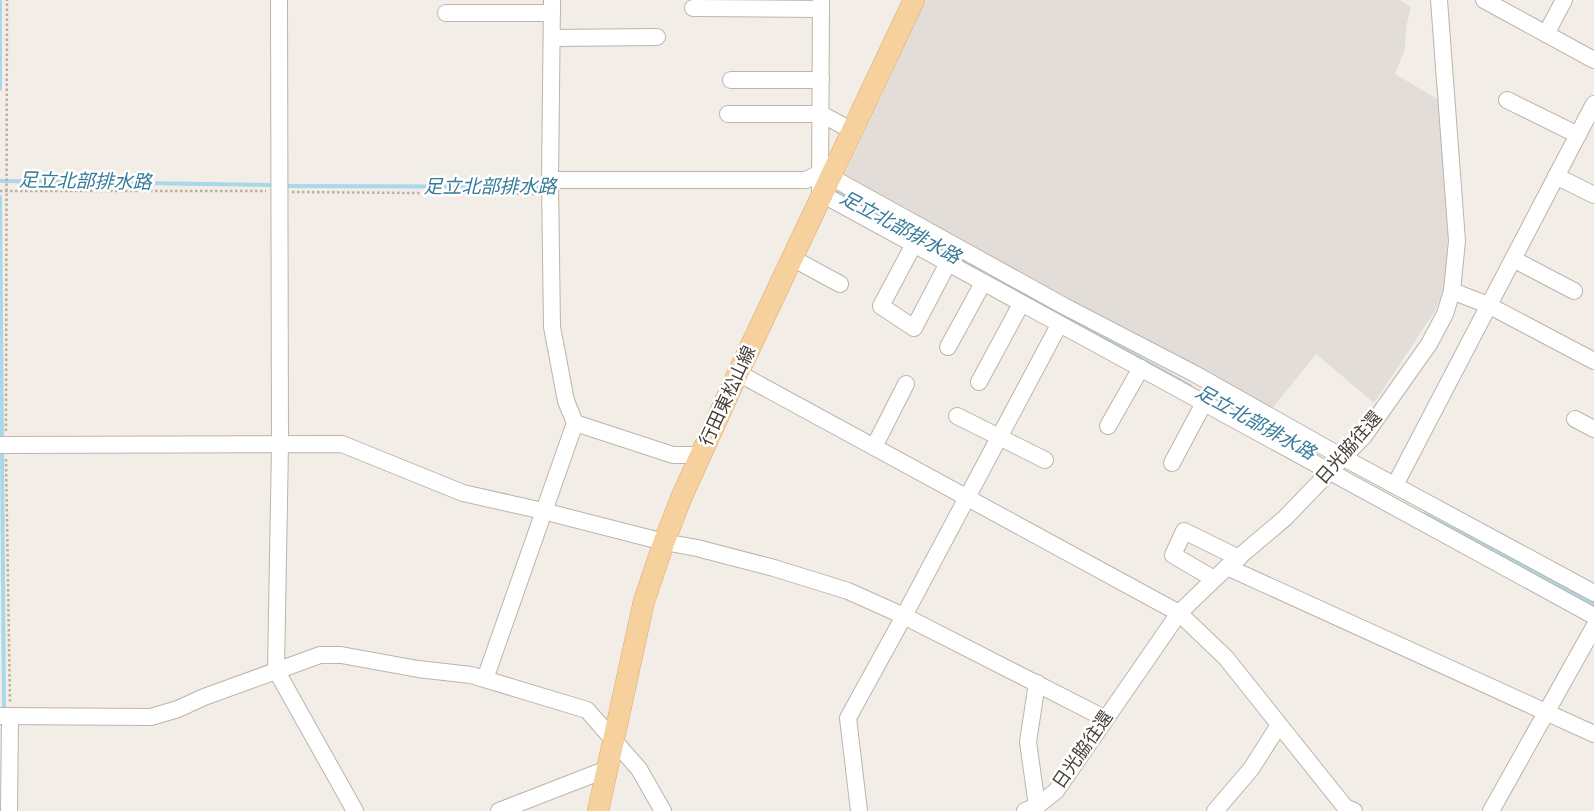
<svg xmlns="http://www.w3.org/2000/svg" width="1594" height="811" viewBox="0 0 1594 811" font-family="'Sofia Sans Condensed','Noto Sans JP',sans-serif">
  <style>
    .industrial { fill: #e2ddd9 }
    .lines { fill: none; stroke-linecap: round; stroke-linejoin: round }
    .stream { stroke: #a8d8ea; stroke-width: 4 }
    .minor-casing { stroke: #bdb4ab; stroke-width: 18 }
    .major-casing { stroke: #daab6e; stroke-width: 22 }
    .path { stroke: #bdae9d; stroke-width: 2.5; stroke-dasharray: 2.5 2.5; stroke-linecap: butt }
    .minor { stroke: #fff; stroke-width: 16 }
    .major { stroke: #f6d19d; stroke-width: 21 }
    .labels { text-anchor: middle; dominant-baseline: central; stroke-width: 5; stroke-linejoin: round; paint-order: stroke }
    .street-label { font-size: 18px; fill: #453d37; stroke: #fff }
    .water-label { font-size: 19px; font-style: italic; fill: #357b99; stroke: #fff }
  </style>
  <rect width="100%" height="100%" fill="#f2ede7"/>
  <path class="industrial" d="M926 0H1400L1411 7 1406 28 1405 49 1395 74 1439 100 1448 229 1446 285 1435 311 1374 403 1316 354 1271 410 844 176Z"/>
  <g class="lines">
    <g class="stream">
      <path d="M0 89V0"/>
      <path d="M0 181 275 185"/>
      <path d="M285 186 545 187"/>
      <path d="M832 192 841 193 1190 386"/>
      <path d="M0 197 2 440"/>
      <path d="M2 449 4 712"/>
      <path d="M1424 514 1594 604"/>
    </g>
    <defs>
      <g id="minor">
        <path d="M279 0 280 445 276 670 355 811"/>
        <path d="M821 0 820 193 1594 616"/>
        <path d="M1484 0 1594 60"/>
        <path d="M693 8 821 9"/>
        <path d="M446 13H552"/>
        <path d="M1546 34 1564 0"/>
        <path d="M552 38 657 37"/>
        <path d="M731 80H821"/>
        <path d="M1507 100 1578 135"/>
        <path d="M728 114H821L853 131"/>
        <path d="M1556 176 1594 195"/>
        <path d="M831 177 1064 306 1195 374 1344 458 1594 593"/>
        <path d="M550 180H806L820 173"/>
        <path d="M914 244 881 306 914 328 948 263"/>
        <path d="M792 258 840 284"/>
        <path d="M1513 259 1574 291"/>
        <path d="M1452 291 1488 305 1594 361"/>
        <path d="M948 347 983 283"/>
        <path d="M738 373 1179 613 1226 658 1345 807 1354 811"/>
        <path d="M979 382 1021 304"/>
        <path d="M957 416 1045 460"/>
        <path d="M1575 419 1594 429"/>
        <path d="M575 423 673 455H701"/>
        <path d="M1108 426 1141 368"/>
        <path d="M0 445 342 444 463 493 543 511 664 542 697 548 774 568 848 591 904 616 1106 719"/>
        <path d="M874 447 906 384"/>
        <path d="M1172 463 1204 403"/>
        <path d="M1395 485 1594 104"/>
        <path d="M1227 567 1594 734"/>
        <path d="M1214 579 1173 555 1184 531 1239 558"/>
        <path d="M485 679 575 423 566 401 552 327 550 180 552 0"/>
        <path d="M1037 683 1028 742 1037 806"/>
        <path d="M0 716 151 717 178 709 204 697 320 655H341L418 669 471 675 587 710 639 769 663 811"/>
        <path d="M9 811 10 716"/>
        <path d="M499 811 607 769"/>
        <path d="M859 811 848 718 904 616 1059 325"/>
        <path d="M1025 811 1037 806 1056 791 1179 613 1227 567 1285 518 1364 436 1429 344 1445 314 1452 291 1457 241 1439 0"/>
        <path d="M1215 811 1251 769 1279 725"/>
        <path d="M1491 811 1594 627"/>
      </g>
      <path id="major" d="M598 811 644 601 664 542 682 496 738 373 914 0"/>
    </defs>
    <use href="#minor" class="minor-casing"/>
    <use href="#major" class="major-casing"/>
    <g class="path">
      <path d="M0 191H266"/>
      <path d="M292 192 536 194"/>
      <path d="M6 431 7 0"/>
      <path d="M6 459 10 703"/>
    </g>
    <use href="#minor" class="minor"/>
    <use href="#major" class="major"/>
  </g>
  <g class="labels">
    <g class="street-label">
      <text transform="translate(728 396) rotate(-65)">行田東松山線</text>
      <text transform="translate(1349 448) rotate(-49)">日光脇往還</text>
      <text transform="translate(1083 750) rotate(-55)">日光脇往還</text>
    </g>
    <g class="water-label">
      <text transform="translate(85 182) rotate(1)">足立北部排水路</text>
      <text x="490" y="187">足立北部排水路</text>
      <text transform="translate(900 228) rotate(28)">足立北部排水路</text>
      <text transform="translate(1255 423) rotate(29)">足立北部排水路</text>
    </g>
  </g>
</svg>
